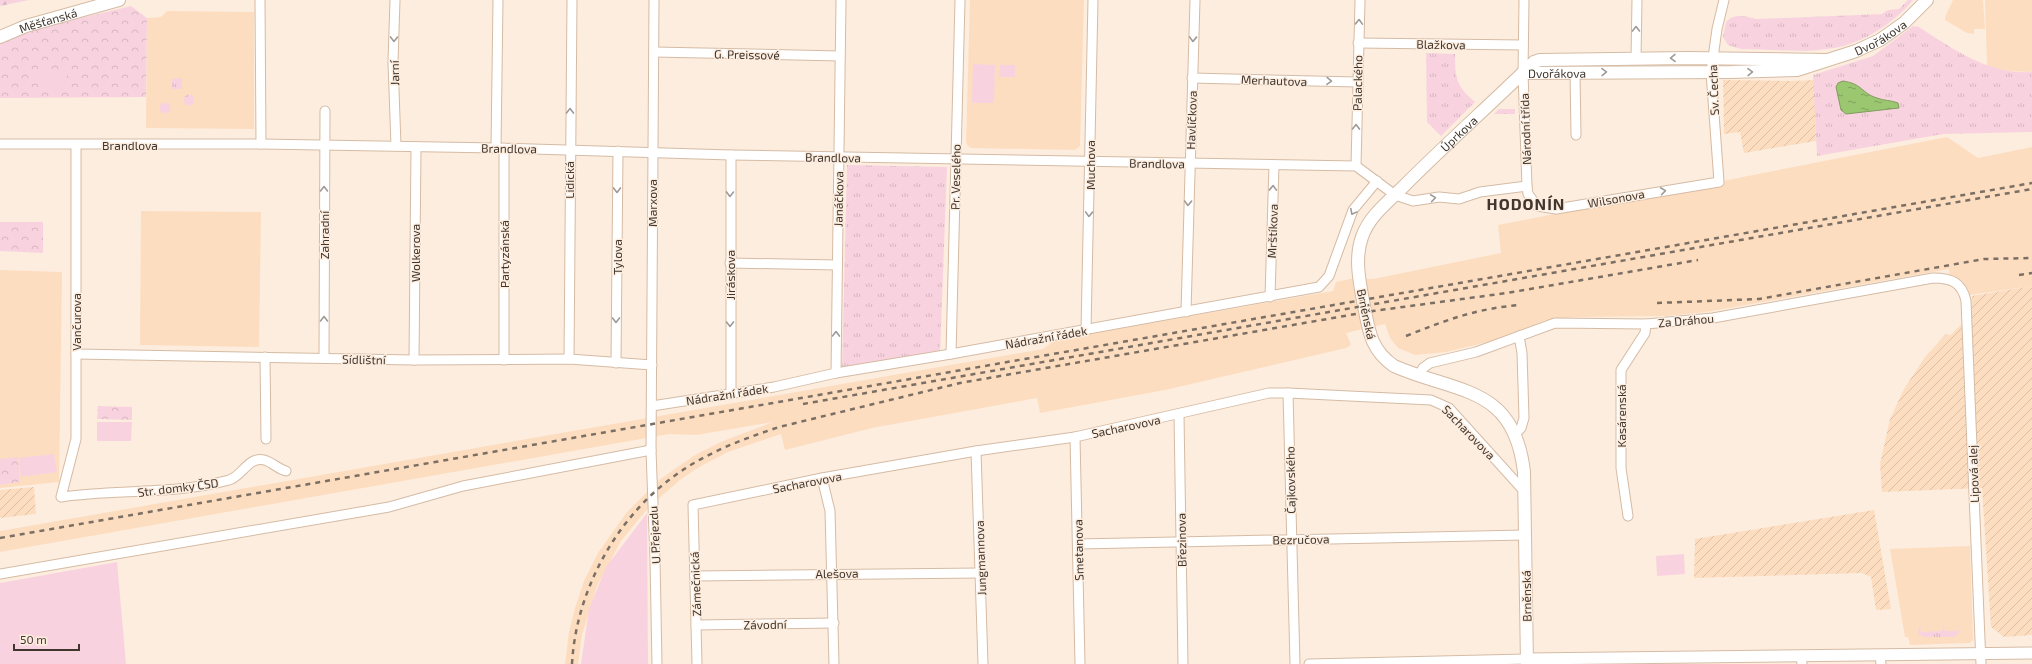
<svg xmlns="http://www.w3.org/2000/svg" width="2032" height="664" viewBox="0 0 2032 664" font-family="'Exo 2',sans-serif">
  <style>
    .built { fill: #fdddc0 }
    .industrial { fill: url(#industrial-furrows) }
    .grass { fill: url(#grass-tufts) }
    .forest { fill: url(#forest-firs) }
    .park { fill: url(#park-crowns) }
    .garden { fill: #f8d3df }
    .water { fill: url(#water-ripples); stroke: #809c5d }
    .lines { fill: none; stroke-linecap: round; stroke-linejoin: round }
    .minor-casing { stroke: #d5bba4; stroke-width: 11 }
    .tertiary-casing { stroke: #d5bba4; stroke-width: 13 }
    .secondary-casing { stroke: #d5bba4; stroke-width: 14 }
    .minor { stroke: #fff; stroke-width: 9 }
    .tertiary { stroke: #fff; stroke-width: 11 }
    .secondary { stroke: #fff; stroke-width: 12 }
    .rail { stroke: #7b6f64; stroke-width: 2.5; stroke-dasharray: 5 5; stroke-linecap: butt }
    .oneway { stroke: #a09a96 }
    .labels { text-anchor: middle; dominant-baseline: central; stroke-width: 3; stroke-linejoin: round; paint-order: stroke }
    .street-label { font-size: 12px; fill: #40362d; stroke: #fdeddf }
    .district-label { font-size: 16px; font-weight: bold; letter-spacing: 1px; fill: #40362d; stroke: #fdeddf }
  </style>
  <defs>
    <pattern id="industrial-furrows" width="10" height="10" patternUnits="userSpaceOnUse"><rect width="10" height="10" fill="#fdddc0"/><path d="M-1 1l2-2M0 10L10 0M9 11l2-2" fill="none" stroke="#dabea5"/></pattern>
    <pattern id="grass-tufts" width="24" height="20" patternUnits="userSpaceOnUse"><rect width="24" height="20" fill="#f8d3df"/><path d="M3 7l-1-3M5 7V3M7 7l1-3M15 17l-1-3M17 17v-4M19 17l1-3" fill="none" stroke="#d6b6c0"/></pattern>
    <pattern id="forest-firs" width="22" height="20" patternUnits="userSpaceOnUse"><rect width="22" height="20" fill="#f8d3df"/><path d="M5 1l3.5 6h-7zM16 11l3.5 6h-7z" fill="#d6b6c0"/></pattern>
    <pattern id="park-crowns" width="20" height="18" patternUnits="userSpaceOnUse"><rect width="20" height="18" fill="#f8d3df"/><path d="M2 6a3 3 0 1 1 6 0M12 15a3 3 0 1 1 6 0" fill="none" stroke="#d6b6c0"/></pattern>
    <pattern id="water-ripples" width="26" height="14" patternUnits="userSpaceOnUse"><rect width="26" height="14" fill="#9cc771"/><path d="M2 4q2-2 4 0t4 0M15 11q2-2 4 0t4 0" fill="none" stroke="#81a25d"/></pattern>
  </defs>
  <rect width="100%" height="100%" fill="#fdeddf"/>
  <g class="built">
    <path d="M970 0H1084L1080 146 1075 150 971 148 968 146 966 142Z"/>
    <path d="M1953 0H1983L1985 29H1974V34L1967 33 1945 20V17Z"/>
    <path d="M1985 0H2032V72L2006 71 1987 66Z"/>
    <path d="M167 11 254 12V129L146 128 147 18 161 17Z"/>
    <path d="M1947 137 1978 158 2032 147V286L1969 295 1964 282 1949 274V269L1706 312 1666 316 1575 317 1546 320 1500 339 1446 352 1415 355 1398 348 1390 338 1385 324 1346 333 1351 345 1346 348 1165 390 1040 413 1037 398 872 428 785 450 781 434 728 452 701 466 681 479 649 507 621 541 597 586 582 635 578 664H565L569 632 575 608 584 581 598 553 627 512 659 480 695 455 723 441 773 422 696 435 669 434 0 552V531L1043 349 1055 340 1333 291 1336 282 1364 276 1366 279H1373L1501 253 1498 225Z"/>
    <path d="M141 211 261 212 259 347 140 345Z"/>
    <path d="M0 270 62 272 59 482 0 488Z"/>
    <path d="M1970 546 1973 639 1970 643 1910 645 1908 637H1905L1890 549Z"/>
  </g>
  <g class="industrial">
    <path d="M1723 80 1792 81 1814 80 1816 141 1744 153 1740 132 1724 134Z"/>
    <path d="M2032 286V635L2004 637 1991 627 1982 488 1882 492 1880 464 1890 419 1904 389 1925 357 1946 334 1951 335 1971 314 1972 296Z"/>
    <path d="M34 487 36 514 0 518V490Z"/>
    <path d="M1874 510 1891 609 1876 610 1871 577 1862 573 1694 578 1695 539Z"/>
  </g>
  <g class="grass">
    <path d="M1908 0H1913C1892 25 1859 46 1827 49 1799 53 1769 49 1741 49L1728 45 1723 37 1726 22C1734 13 1746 16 1756 19L1882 14 1888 10 1899 9Z"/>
    <path d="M1913 26 1919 27C1953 49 1989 75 2032 72V132L1943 134 1817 156 1813 75 1873 56Z"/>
    <path d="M1426 53 1455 54C1455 78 1456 86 1475 102L1441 136 1427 122Z"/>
    <path d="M182 78V89H172V79Z"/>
    <circle cx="189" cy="100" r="5.5"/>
    <circle cx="165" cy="108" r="5.5"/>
    <path d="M1499 109H1515V114H1494Z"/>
    <path d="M847 165 947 167 940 353 842 370Z"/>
    <path d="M1920 625 1921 632 1942 631 1943 625 1945 631H1957L1958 625 1959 633 1954 637H1923L1918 633Z"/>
  </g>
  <path class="forest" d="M0 0H29L0 6Z"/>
  <g class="park">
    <path d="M131 6 147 18 146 97 0 98V44C41 25 87 17 131 6Z"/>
    <path d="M0 222H43V253L0 251Z"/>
    <path d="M98 406 132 407V420L97 419Z"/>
    <path d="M18 457 20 482 0 485V459Z"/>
  </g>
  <g class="garden">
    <path d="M973 64 995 65 994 103H972Z"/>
    <path d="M1000 65H1015V77H999Z"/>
    <path d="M41 73H67V89L40 88Z"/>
    <path d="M97 422H132L131 441H97Z"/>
    <path d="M54 454 57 472 21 477 19 458Z"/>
    <path d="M647 513 648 664H581L589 609 606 567Z"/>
    <path d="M1684 554 1685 574 1657 576 1656 556Z"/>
    <path d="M117 562 126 664H0V583Z"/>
  </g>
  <path class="water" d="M1843 81C1863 84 1861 93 1877 98 1884 101 1891 100 1898 103L1899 108 1846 114 1841 110 1836 87 1838 83Z"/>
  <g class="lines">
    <defs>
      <g id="minor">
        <path d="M260 0 261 144"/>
        <path d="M395 0 393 62 396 146"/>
        <path d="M654 0 651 450 655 559 657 664"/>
        <path d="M1524 0 1523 73 1527 186 1528 194 1537 206 1556 209 1719 182 1711 72 1717 29 1724 0"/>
        <path d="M1358 43 1523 45"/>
        <path d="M654 52 840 56"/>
        <path d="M1636 59 1637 0"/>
        <path d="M1575 73 1576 135"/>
        <path d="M1192 78 1357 82"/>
        <path d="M0 144H261L496 148 731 155 1356 166 1395 195 1413 201 1439 197 1459 199 1480 192 1527 186"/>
        <path d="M76 146V439L61 497C116 489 174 495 229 480 242 477 248 456 264 460 272 462 278 469 286 471"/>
        <path d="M496 148 498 0"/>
        <path d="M504 148V360"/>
        <path d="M731 155V394"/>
        <path d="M1356 166 1360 0"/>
        <path d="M730 263 837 265"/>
        <path d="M1270 297 1274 165"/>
        <path d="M1186 312 1195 0"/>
        <path d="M1086 330 1093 0"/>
        <path d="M76 354 414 360 569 359 652 365"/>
        <path d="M951 354 960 0"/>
        <path d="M265 357 266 439"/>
        <path d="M324 358 325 111"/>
        <path d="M569 359 572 0"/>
        <path d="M414 360 416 147"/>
        <path d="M616 363 618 151"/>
        <path d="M836 373 841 0"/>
        <path d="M1419 375 1423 368 1430 363 1476 352 1555 323 1646 324 1713 318 1933 278C1951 278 1962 282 1966 301L1981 664"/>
        <path d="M1288 393 1295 664"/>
        <path d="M652 406 774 387 836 373 951 354 1319 287 1329 276 1353 210 1377 181"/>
        <path d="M1179 415 1183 664"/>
        <path d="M1515 434 1521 428 1524 418 1522 353 1519 336"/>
        <path d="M1075 437 1080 664"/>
        <path d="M976 451 983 664"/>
        <path d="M822 478 830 511 834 664"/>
        <path d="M1628 516 1621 468V370L1645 333 1646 324"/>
        <path d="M1078 544 1525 535"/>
        <path d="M0 574 389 507 463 486 651 450"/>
        <path d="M695 576 980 573"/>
        <path d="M696 625 834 623"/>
        <path d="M1801 656 1802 664"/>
        <path d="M1880 656 1881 664"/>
        <path d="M697 664 693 505 822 478 976 451 1075 437 1269 393H1288L1431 400 1449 408 1524 491"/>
        <path d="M1309 664 1527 659"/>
      </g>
      <path id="tertiary" d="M1527 659 2032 653"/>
      <g id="secondary">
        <path id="s1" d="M0 37 26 26 119 0"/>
        <path id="s2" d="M1523 73 1731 72 1797 70 1856 51 1880 40 1904 23 1927 0"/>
        <path id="s3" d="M1527 664 1524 472C1514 385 1458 394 1394 366 1371 350 1369 332 1364 306 1360 284 1354 259 1362 237 1369 216 1389 201 1404 186 1447 143 1491 104 1534 62L1540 60 1688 58 1825 60"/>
      </g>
    </defs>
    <use href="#minor" class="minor-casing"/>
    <use href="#tertiary" class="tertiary-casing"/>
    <use href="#secondary" class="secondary-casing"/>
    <use href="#minor" class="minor"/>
    <use href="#tertiary" class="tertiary"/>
    <use href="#secondary" class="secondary"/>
    <g class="rail">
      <path d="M2019 275 2032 273"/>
      <path d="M1657 303 1759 299 1984 259 2032 258"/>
      <path d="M1406 336C1446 320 1478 308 1521 305"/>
      <path d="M803 404 2032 189"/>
      <path d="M0 538 2032 183"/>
      <path d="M572 664C576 590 617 516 677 474 708 452 743 439 779 427L960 383 1373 311 1507 293 1698 260"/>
    </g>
  </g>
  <defs><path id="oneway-chevron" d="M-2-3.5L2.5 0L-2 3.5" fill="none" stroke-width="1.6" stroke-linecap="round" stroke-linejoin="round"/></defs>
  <g class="oneway">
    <use href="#oneway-chevron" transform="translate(1359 22) rotate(-88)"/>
    <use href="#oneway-chevron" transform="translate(1636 29) rotate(-90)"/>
    <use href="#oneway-chevron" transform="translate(394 39) rotate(91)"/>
    <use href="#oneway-chevron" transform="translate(1193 39) rotate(92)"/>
    <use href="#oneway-chevron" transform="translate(1673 58) rotate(179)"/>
    <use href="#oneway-chevron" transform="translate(1604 72) rotate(-1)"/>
    <use href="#oneway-chevron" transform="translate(1750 72) rotate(-1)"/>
    <use href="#oneway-chevron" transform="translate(1329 81) rotate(2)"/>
    <use href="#oneway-chevron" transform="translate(570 111) rotate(-89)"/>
    <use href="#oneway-chevron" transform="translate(1356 127) rotate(-89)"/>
    <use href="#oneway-chevron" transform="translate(1273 188) rotate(-88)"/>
    <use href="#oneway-chevron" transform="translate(324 189) rotate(-90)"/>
    <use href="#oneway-chevron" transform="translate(617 190) rotate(90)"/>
    <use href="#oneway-chevron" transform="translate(1663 191) rotate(-8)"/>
    <use href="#oneway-chevron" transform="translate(730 194) rotate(91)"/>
    <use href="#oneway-chevron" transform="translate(1433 198) rotate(-8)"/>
    <use href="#oneway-chevron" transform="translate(1188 203) rotate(92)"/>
    <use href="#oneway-chevron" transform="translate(1353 212) rotate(118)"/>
    <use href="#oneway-chevron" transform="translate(1089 214) rotate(92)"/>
    <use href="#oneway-chevron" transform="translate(324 319) rotate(-90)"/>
    <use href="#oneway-chevron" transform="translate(616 320) rotate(90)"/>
    <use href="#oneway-chevron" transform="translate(730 324) rotate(89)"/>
    <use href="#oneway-chevron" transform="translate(836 334) rotate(-89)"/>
  </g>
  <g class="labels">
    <g class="street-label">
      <text stroke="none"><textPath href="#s1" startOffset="51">Měšťanská</textPath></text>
      <text stroke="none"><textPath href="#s2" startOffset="364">Dvořákova</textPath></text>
      <text transform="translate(1441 44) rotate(1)">Blažkova</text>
      <text transform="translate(747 54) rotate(1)">G. Preissové</text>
      <text transform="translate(394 73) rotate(-91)">Jarní</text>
      <text stroke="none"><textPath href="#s2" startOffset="34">Dvořákova</textPath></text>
      <text transform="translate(1274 80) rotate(2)">Merhautova</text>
      <text transform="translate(1357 83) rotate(-89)">Palackého</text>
      <text transform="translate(1713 90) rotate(-92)">Sv. Čecha</text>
      <text transform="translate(1191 120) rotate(-88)">Havlíčkova</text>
      <text transform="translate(1525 129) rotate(-92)">Národní třída</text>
      <text stroke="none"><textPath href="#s3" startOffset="656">Úprkova</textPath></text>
      <text x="130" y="145">Brandlova</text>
      <text transform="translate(509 148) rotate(1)">Brandlova</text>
      <text transform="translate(833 157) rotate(1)">Brandlova</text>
      <text transform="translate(1157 163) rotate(1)">Brandlova</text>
      <text transform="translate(1090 165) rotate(-90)">Muchova</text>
      <text transform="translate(955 177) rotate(-89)">Pr. Veselého</text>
      <text transform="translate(569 180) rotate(-90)">Lidická</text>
      <text transform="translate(1616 198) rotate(-10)">Wilsonova</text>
      <text transform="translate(838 199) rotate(-89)">Janáčkova</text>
      <text transform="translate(652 203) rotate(-90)">Marxova</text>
      <text transform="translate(1272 231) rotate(-88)">Mrštíkova</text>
      <text transform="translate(324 235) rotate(-90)">Zahradní</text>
      <text transform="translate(415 253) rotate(-90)">Wolkerova</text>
      <text transform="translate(504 254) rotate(-90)">Partyzánská</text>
      <text transform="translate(617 257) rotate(-90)">Tylova</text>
      <text transform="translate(730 275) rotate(-90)">Jiráskova</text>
      <text transform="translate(1367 314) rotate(78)">Brněnská</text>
      <text transform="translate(1686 320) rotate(-5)">Za Dráhou</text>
      <text transform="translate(76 322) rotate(-90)">Vančurova</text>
      <text transform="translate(1046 337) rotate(-10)">Nádražní řádek</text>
      <text transform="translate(364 359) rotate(1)">Sídlištní</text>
      <text transform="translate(727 394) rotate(-9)">Nádražní řádek</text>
      <text transform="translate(1621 416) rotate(-90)">Kasárenská</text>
      <text transform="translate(1126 426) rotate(-12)">Sacharovova</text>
      <text transform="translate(1469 432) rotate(46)">Sacharovova</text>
      <text transform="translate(1973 474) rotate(-92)">Lipová alej</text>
      <text transform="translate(1290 480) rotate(-91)">Čajkovského</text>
      <text transform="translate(807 482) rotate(-11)">Sacharovova</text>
      <text transform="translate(178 487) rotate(-7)">Str. domky ČSD</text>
      <text transform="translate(654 535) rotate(-93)">U Přejezdu</text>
      <text transform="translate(1301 539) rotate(-1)">Bezručova</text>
      <text transform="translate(1181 540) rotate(-91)">Březinova</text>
      <text transform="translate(1078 550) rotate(-91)">Smetanova</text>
      <text transform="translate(980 558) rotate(-92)">Jungmannova</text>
      <text transform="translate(837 573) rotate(-1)">Alešova</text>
      <text transform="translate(695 584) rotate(-92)">Zámečnická</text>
      <text transform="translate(1526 596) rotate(-91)">Brněnská</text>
      <text transform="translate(765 624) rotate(-1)">Závodní</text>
    </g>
    <g class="district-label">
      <text x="1526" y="203">HODONÍN</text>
    </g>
  </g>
  <path d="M14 644v6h65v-6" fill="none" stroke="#40362d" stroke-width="2"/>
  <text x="20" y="644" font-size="12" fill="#40362d" stroke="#fdeddf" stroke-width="3" paint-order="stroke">50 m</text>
</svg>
